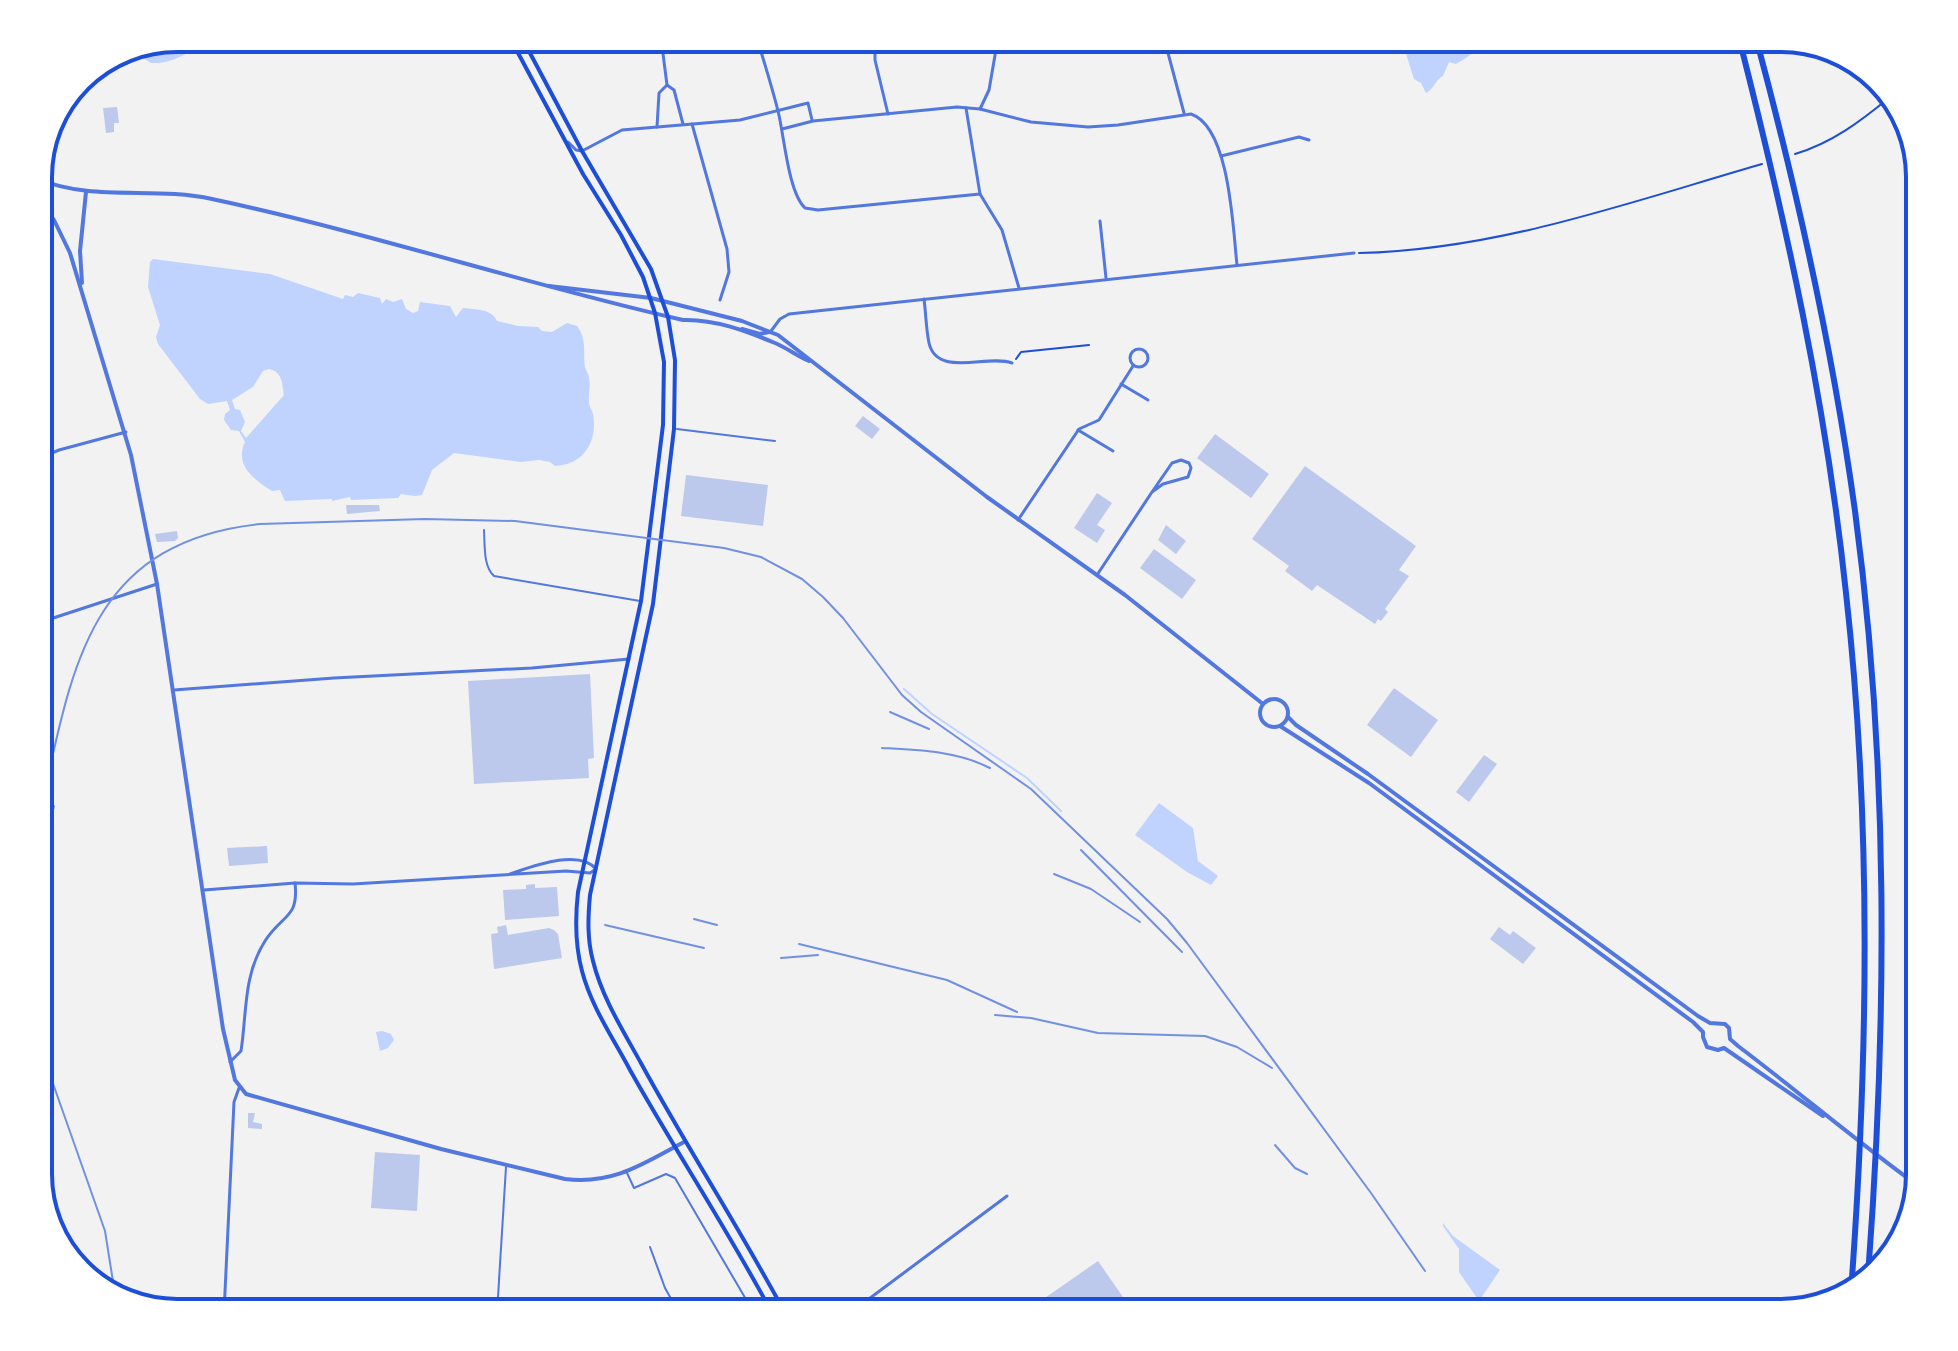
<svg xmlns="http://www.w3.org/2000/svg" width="1958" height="1351" viewBox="0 0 1958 1351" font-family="Barlow,sans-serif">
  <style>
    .water { fill: #bfd3fe; fill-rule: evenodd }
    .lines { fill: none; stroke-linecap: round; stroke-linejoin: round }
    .stream { stroke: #bfd3fe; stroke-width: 2 }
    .building { fill: #bdc9ec }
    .path { stroke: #1d4ed8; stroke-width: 2 }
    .service { stroke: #5277de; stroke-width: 2 }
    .minor { stroke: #5277de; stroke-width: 3 }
    .tertiary { stroke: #5277de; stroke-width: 4 }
    .secondary { stroke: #1d4ed8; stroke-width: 4 }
    .motorway { stroke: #1d4ed8; stroke-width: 6 }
    .tram { stroke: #7290e2; stroke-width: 2 }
    .rail { stroke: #7290e2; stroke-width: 2 }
    .rim { fill: none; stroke: #1d4ed8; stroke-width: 4 }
  </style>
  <rect width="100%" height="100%" fill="#f2f2f2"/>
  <g class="water">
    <path d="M177 38H200C193 55 168 64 151 63L143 58 144 45Z"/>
    <path d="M1401 38H1484C1477 50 1469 57 1456 64L1449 62 1443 76C1435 80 1434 89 1426 93L1421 83 1414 79Z"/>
    <path d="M153 259 270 274 343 299 345 295 353 297 358 293 380 298 382 304 386 299 393 302 402 299 406 309 413 313 418 311 420 302 450 306 456 317 463 308C476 310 491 308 497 321L518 326 538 327 542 331 552 332 567 323 577 326C587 339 583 352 585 367 586 371 589 374 589 378 591 386 588 394 589 402 589 407 592 410 593 414 598 441 584 465 555 466L550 462 539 460 521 462 454 453 432 470 422 495 415 496 401 494 398 498 351 500 350 497 332 501V499L285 501 280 490 272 491C254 480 234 465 245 442L239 431 231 430 224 420 225 414 230 410 227 401 208 404 200 399 158 344 156 337 160 325 148 287 150 262ZM269 369C283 372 282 384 284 395L246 438 241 431 245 422 240 410 235 409 232 400 253 387 263 371Z"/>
    <path d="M1159 803 1193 828 1198 861 1218 876 1211 885 1187 872 1135 835Z"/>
    <path d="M382 1031 391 1034 394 1040 388 1048 380 1051 376 1032Z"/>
    <path d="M1443 1223 1453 1236 1500 1270 1479 1301 1459 1272V1249L1443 1226Z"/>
  </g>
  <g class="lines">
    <path class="stream" d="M904 689 932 714 1027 778 1061 811"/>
  </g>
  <g class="building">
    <path d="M117 107 119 123H114V132L106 133 103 108Z"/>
    <path d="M863 416 880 429 872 439 855 426Z"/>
    <path d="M1215 434 1269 474 1251 498 1197 458Z"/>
    <path d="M1305 466 1416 546 1399 570 1409 576 1385 609 1388 612 1381 621 1378 619 1375 624 1317 585 1312 591 1285 571 1289 566 1252 539Z"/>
    <path d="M686 475 768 485 763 526 681 516Z"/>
    <path d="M1097 493 1112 503 1097 525 1105 530 1097 543 1074 528Z"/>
    <path d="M346 505H379L380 511 347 514Z"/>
    <path d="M1166 525 1186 541 1176 554 1158 540Z"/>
    <path d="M177 531 178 538 175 541 157 542 155 534Z"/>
    <path d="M1154 549 1196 580 1182 599 1140 568Z"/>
    <path d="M590 674 594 758 588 759 589 778 474 784 468 681Z"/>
    <path d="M1394 688 1438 720 1411 757 1367 725Z"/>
    <path d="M1484 755 1497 764 1469 802 1456 792Z"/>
    <path d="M267 846 268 863 229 866 227 848Z"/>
    <path d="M535 884V888L557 887 559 916 505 920 503 890 526 889V885Z"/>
    <path d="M506 925 508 935 549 928 554 930 558 934 562 958 494 969 491 934 498 933 497 927Z"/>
    <path d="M1499 927 1510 935 1513 931 1536 948 1523 964 1490 939Z"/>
    <path d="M248 1113H255L253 1122 262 1124V1129L248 1128Z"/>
    <path d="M375 1152 420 1155 417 1211 371 1208Z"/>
    <path d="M1098 1261 1134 1313H1032L1029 1309Z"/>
  </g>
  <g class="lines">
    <g class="path">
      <path d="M1795 154C1832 143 1861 121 1890 97"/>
      <path d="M1359 253C1498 250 1630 202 1762 164"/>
      <path d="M1016 359 1021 352 1089 345"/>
    </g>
    <g class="service">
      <path d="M677 429 775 441"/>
      <path d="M484 530C485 545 483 566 494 576L640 601"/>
      <path d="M627 1173 634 1188 666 1174 675 1178 754 1313"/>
      <path d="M650 1247 665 1288 679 1313"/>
      <path d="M497 1313 506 1167"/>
    </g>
    <g class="minor">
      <path d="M661 38 667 85"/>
      <path d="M757 38C764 62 772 87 778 111 784 134 788 192 805 208L818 210 980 194"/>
      <path d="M875 38V60L888 114"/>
      <path d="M1164 38 1184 113"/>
      <path d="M994 50 1009 38"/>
      <path d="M966 108 980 194 1002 230 1019 288"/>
      <path d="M980 109 989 90 998 38"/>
      <path d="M692 124 727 249 729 272 720 300"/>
      <path d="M657 127 659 93 667 85 674 90 683 124"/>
      <path d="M782 129 813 121 957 107 980 109 1031 122 1088 127 1118 125 1191 114C1230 127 1233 230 1237 265"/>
      <path d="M568 142 576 150 582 151 622 130 740 120 808 103 812 120"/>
      <path d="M1221 156 1299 137 1309 140"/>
      <path d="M1100 221 1106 278"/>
      <path d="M924 299C926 314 926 329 929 343 937 378 987 354 1012 363"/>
      <path d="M771 331 780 319 789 314 1354 253"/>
      <circle cx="1139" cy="358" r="9"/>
      <path d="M1121 384 1148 400"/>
      <path d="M1078 430 1113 451"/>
      <path d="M38 459 59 450 126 432"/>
      <path d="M1018 520 1079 429 1099 420 1133 366"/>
      <path d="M1097 575 1152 492 1163 484 1188 477 1191 468 1189 463 1181 460 1172 463 1152 492"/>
      <path d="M38 623 157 584"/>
      <path d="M174 690 334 678 532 668 629 659"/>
      <path d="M204 890 295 883 353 884 566 871 590 873 596 869C579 848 531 867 510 874"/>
      <path d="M230 1062 241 1051C247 1012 243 976 265 941 282 914 299 919 295 883"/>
      <path d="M224 1313 234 1102 239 1088"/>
      <path d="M850 1313 1007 1196"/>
    </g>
    <g class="tertiary">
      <path d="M38 179C93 202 155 186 212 199 371 233 525 284 683 320 715 319 746 331 775 343 787 348 797 356 809 361"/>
      <path d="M38 200 54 220 70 253 131 455 157 584 223 1029 235 1080 246 1094 441 1149 565 1179C613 1185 643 1164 684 1142"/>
      <path d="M82 283 80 251 86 192"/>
      <path d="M549 286 651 298 742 321 778 335 987 497 1125 595 1263 704"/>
      <path d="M742 329 760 334 769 332"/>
      <circle cx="1274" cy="713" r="14"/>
      <path d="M1288 717 1296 725 1368 774 1698 1016 1710 1023 1725 1024 1729 1028 1730 1039 1738 1046C1799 1092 1856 1141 1917 1185"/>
      <path d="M1280 726 1369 783 1693 1022 1703 1032V1037L1707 1047 1718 1050 1724 1048 1823 1116"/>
    </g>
    <g class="secondary">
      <path d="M510 38 583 174 621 235 643 277 655 313 664 362 663 425 641 601 578 892C575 919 575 945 582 971 591 1006 613 1038 630 1070 676 1152 728 1230 772 1313"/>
      <path d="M522 38 582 151 651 269 668 317 675 360 674 429 653 604 590 895C588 917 587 939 593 961 602 998 624 1032 642 1065 688 1149 740 1229 785 1313"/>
    </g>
    <g class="motorway">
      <path d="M1739 38C1786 222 1826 404 1846 593 1872 826 1868 1059 1851 1292"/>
      <path d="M1756 38C1798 194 1833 351 1855 511 1889 765 1887 1021 1868 1276"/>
    </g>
    <path class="tram" d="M1275 1145 1295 1168 1307 1174"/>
    <g class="rail">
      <path d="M890 712 929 729"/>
      <path d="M882 748C919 750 956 751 990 768"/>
      <path d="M38 821C71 679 82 543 260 524L425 519 515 521 724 548 761 557 802 579 823 597 843 618 902 695 921 712 1031 789 1167 919 1187 943 1371 1193 1425 1271"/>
      <path d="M1081 850 1182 952"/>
      <path d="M38 872 54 806"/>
      <path d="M1054 874 1091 889 1140 922"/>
      <path d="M694 919 717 925"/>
      <path d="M605 925 704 948"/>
      <path d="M799 944 947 980 1017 1012"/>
      <path d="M781 958 818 955"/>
      <path d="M995 1015 1031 1018 1098 1033 1205 1036 1237 1047 1272 1068"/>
      <path d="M38 1041 105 1231 115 1294"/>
    </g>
  </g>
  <path d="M0 0H1958V1351H0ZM177 52H1781A125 125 0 0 1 1906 177V1174A125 125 0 0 1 1781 1299H177A125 125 0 0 1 52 1174V177A125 125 0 0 1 177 52Z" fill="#fff" fill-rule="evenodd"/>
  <path class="rim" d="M177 52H1781A125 125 0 0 1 1906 177V1174A125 125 0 0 1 1781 1299H177A125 125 0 0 1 52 1174V177A125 125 0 0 1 177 52Z"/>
</svg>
